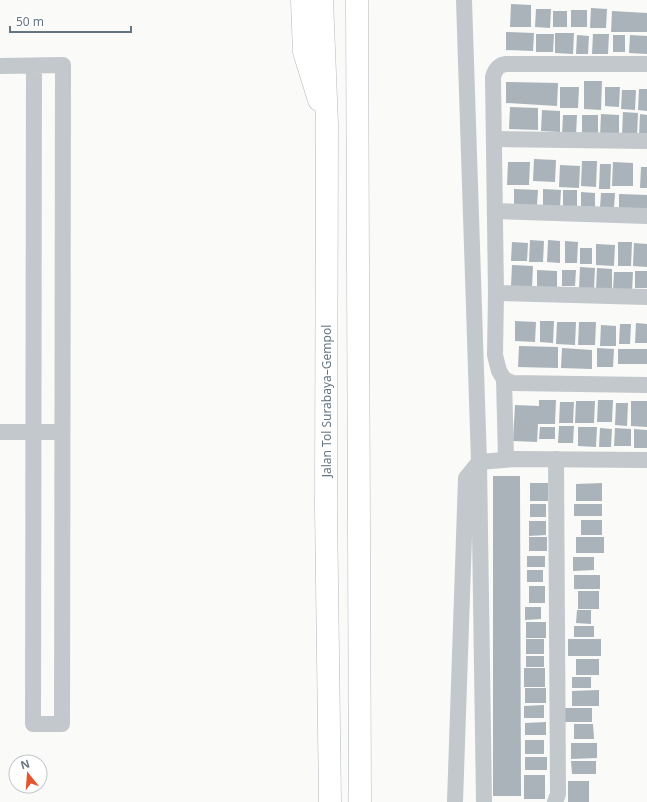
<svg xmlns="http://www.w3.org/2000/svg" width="647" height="802" viewBox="0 0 647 802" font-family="'Noto Sans',sans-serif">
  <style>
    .building { fill: #aab3b9 }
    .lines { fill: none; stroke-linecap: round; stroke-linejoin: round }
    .highway-casing { stroke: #b4b9bd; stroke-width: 23 }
    .minor { stroke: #c3c8cc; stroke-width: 16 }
    .highway { stroke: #fff; stroke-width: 22 }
    .labels { text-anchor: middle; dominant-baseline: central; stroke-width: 4; stroke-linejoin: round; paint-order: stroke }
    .street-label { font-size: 12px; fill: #657683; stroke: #fff }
  </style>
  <rect width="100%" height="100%" fill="#fafaf8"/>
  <g class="building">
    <path d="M511 4 531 5V27H510Z"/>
    <path d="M591 8 607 9 606 28H590Z"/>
    <path d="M536 9H551L550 28 535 27Z"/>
    <rect x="571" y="10" width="16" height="17"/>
    <rect x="553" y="11" width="14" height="16"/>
    <path d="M612 11 647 13V32H611Z"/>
    <path d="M506 32 534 33 533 51 506 50Z"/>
    <path d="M555 33H574L573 54 555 53Z"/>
    <path d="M536 34H554L553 52H536Z"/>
    <path d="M593 34H609L608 54H592Z"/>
    <path d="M577 35 589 36 588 54H576Z"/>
    <rect x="613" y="35" width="12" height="17"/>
    <path d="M630 35 647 36V54L629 53Z"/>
    <path d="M584 81H602L601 110 584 109Z"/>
    <path d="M506 82 558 83 557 106 506 103Z"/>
    <path d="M560 87H579L578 108H560Z"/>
    <path d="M605 87H620L619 107 605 106Z"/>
    <path d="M639 89H647V111L638 110Z"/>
    <path d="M622 90H636L635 110 621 109Z"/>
    <path d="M510 107 538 108V130L509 129Z"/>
    <path d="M542 110 560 111V132L541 131Z"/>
    <path d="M623 112 638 113 637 137 622 136Z"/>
    <path d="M601 114 619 115V137H600Z"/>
    <path d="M640 114 647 115V137H639Z"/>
    <path d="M563 115H577L576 135H562Z"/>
    <rect x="582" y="115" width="16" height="18"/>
    <path d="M534 159 556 160 555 182 533 181Z"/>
    <path d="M582 161H597L596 187 581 186Z"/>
    <path d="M508 162H530L529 185H507Z"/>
    <path d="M613 162 633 163V186H612Z"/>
    <path d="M600 164H611L610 189H599Z"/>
    <path d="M560 165 580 166 579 188 559 187Z"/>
    <path d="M641 167H647V188H640Z"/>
    <path d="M514 189 538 190 537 205H514Z"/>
    <path d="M543 189 561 190 560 207H543Z"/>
    <rect x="563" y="190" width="14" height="20"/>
    <path d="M581 192 595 193V209L581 208Z"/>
    <path d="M601 193H615L614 208H600Z"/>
    <path d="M619 194 647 195V209L619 210Z"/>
    <path d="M530 240 544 241 543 262H529Z"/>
    <path d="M548 240 560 241V263L547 262Z"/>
    <path d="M565 241 578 242 577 263H565Z"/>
    <path d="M512 242 528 243 527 261H511Z"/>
    <path d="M618 242H632L631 266H618Z"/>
    <path d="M634 243 647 244V267L633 266Z"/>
    <path d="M596 244 615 245 614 266 596 265Z"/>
    <rect x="580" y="248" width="12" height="16"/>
    <path d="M512 265 533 266 532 287 511 286Z"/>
    <path d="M580 267 595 268 594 289H579Z"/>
    <path d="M597 268 612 269V290L596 289Z"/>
    <path d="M537 270 557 271V289L537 288Z"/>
    <path d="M562 270H576L575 286H562Z"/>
    <rect x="635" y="271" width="12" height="17"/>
    <path d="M614 272H633L632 291H613Z"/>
    <path d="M515 321 536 322 535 342 515 341Z"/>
    <path d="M540 321H554L553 343 540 342Z"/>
    <path d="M557 322H576L575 345 556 344Z"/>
    <path d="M579 322H596L595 345H578Z"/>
    <path d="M636 323 647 324V343H635Z"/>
    <path d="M620 324H631L630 344H619Z"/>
    <path d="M601 325 616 326V346H600Z"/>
    <path d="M519 346 558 347V368L518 367Z"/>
    <path d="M562 348 592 350V369L561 368Z"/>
    <path d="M597 348 614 349 613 367H597Z"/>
    <rect x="618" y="349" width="29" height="15"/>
    <path d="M539 400H556L555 424H538L537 442 513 441 515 405 539 406Z"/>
    <path d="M598 400H613L612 422H597Z"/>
    <path d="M576 401H595L594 423H575Z"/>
    <path d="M631 401H647V427L631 426Z"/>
    <path d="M560 402H574L573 423H559Z"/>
    <path d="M616 403H628L627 426 615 425Z"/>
    <path d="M559 426H574L573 443H558Z"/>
    <path d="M540 427H555V439H539Z"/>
    <path d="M578 427H597L596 447 578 446Z"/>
    <path d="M600 428 612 429 611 447H599Z"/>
    <path d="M615 428 631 429V446H614Z"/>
    <path d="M634 429 647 430V448H634Z"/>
    <path d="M493 476H520L521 796H493Z"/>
    <rect x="530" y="483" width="18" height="18"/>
    <path d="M602 483V501H576V484Z"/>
    <rect x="530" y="504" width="16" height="13"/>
    <rect x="574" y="504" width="28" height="12"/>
    <rect x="581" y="520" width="21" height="15"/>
    <path d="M529 521H546V535L529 536Z"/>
    <rect x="529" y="537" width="18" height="14"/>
    <rect x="576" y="537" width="28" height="16"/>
    <rect x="527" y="556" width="18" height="11"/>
    <path d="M573 557H594V570L573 571Z"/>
    <rect x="527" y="570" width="16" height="12"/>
    <rect x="574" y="575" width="26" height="14"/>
    <rect x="529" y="586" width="16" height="17"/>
    <rect x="578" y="591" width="21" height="18"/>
    <path d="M525 607H541V619L525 620Z"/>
    <path d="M577 610H591V624L576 623Z"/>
    <rect x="526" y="622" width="20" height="16"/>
    <rect x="574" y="626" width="20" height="11"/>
    <rect x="526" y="639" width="18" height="15"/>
    <rect x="568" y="639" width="33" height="17"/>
    <rect x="526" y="656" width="18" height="11"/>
    <rect x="576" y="659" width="23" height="16"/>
    <rect x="524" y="668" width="21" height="19"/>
    <rect x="572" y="677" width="19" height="11"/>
    <rect x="525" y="688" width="21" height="15"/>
    <path d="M599 690V706H572V691Z"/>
    <path d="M544 705V718H524V706Z"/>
    <rect x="565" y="708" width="27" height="14"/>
    <path d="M546 722V735H525V723Z"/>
    <path d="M574 724H593L594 739H574Z"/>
    <rect x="525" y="740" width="19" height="14"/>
    <path d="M571 743H597V758L571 759Z"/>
    <rect x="525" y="757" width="22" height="13"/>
    <path d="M571 761H596V774H572Z"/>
    <rect x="524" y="775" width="21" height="24"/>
    <rect x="568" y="781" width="21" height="21"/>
  </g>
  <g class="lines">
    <defs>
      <g id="highway">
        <path d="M302 0 304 52 319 100"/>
        <path d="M322 0 327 124 326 508 330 802"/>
        <path d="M357 0 360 802"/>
      </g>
    </defs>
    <use href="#highway" class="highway-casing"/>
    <g class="minor">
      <path d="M464 0 479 462 484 802"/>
      <path d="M647 64H506C498 65 495 70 493 77L496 293 495 355 499 371 504 379 512 383 647 385"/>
      <path d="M0 66 63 65 62 724H33L34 66"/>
      <path d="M494 139 647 141"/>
      <path d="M495 211 647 216"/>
      <path d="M496 293 647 297"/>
      <path d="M504 379 506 459"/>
      <path d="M0 432H62"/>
      <path d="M455 802 466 478 479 462 515 459 647 460"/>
      <path d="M555 802 558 794 556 459"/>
    </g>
    <use href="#highway" class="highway"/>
  </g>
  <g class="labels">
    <g class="street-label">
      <text transform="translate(326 401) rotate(-90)">Jalan Tol Surabaya–Gempol</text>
    </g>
  </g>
  <g transform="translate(28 774) rotate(343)"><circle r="19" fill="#ffffff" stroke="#c1c8cd"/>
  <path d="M0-3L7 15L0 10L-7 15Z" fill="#e4572e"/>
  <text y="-6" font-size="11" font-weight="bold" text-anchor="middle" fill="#657683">N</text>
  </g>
  <path d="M10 26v6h121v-6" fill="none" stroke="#657683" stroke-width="2"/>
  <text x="16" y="26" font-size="12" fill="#657683" stroke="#ffffff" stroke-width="3" paint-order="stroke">50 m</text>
</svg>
